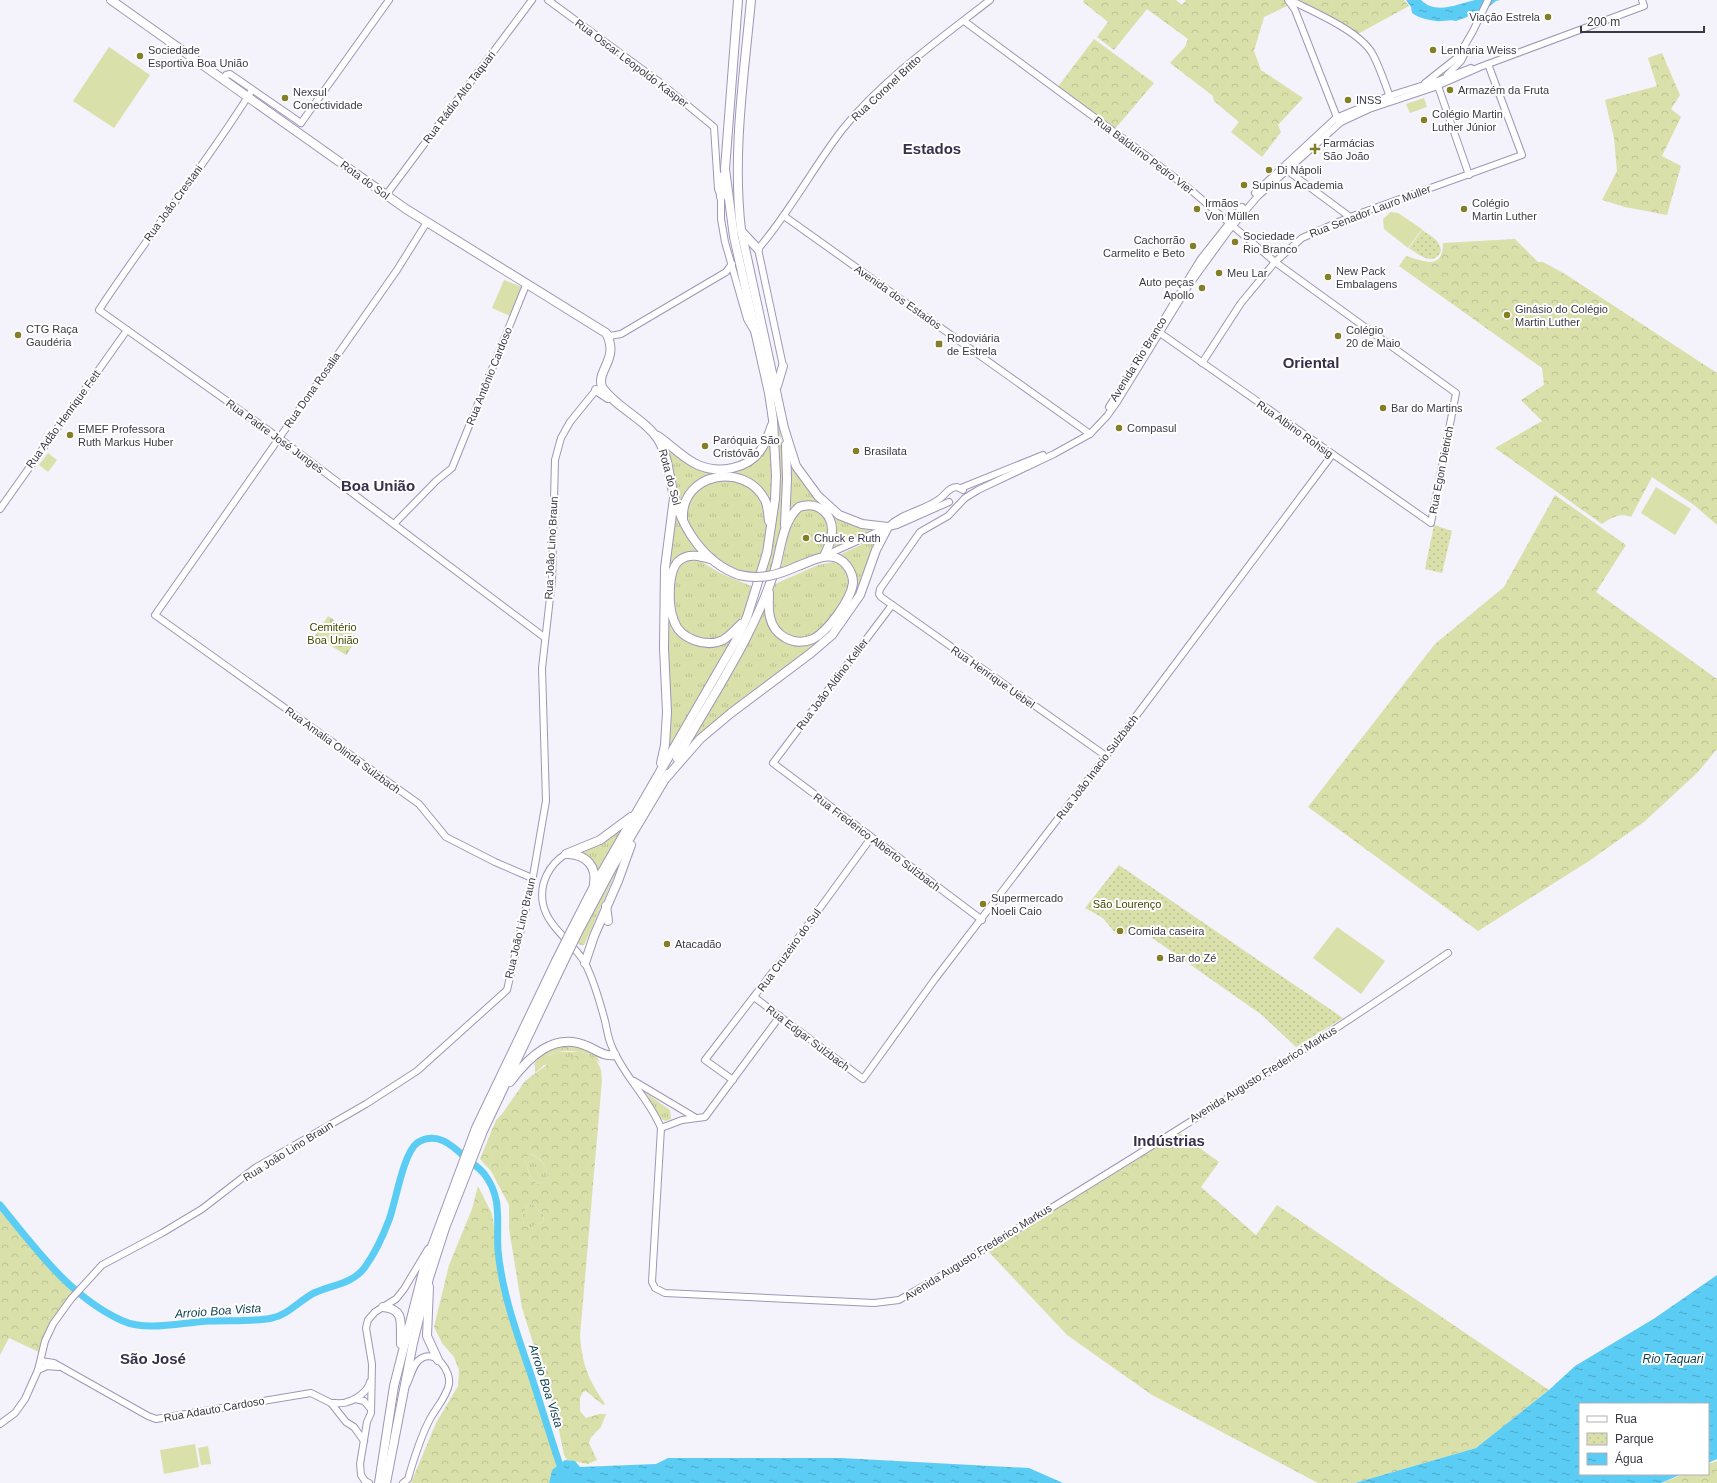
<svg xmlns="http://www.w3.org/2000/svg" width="1717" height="1483" viewBox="0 0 1717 1483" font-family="Helvetica,sans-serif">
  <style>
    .grass { fill: url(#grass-tufts) }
    .forest { fill: url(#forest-crowns); fill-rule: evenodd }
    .cemetery { fill: url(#cemetery-stones) }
    .park { fill: url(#park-dots) }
    .pitch { fill: #dae0aa }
    .water { fill: url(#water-ripples) }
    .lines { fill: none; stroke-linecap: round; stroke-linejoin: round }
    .river { stroke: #5bcdf4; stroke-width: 7 }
    .secondary-casing { stroke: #9f96b7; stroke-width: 8 }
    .highway-casing { stroke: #9f96b7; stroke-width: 10 }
    .secondary { stroke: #fff; stroke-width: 6 }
    .highway { stroke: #fff; stroke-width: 8 }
    .highway-bridge-casing { stroke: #9f96b7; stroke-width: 10; stroke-linecap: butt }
    .highway-bridge { stroke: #fff; stroke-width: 8 }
    .poi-dot { fill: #837f27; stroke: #fff; stroke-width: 1.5 }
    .labels { text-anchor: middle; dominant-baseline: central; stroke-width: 4; stroke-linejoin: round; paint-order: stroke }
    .poi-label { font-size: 11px; fill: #3b3846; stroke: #fff; text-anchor: start }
    .street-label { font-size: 11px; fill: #3b3846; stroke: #fff }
    .park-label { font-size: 11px; fill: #454900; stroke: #fff }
    .water-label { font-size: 12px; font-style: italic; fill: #0a3e4f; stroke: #fff }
    .district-label { font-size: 15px; font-weight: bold; fill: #382f4b; stroke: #fff }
  </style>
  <defs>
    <pattern id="grass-tufts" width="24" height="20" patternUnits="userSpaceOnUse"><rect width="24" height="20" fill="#dae0aa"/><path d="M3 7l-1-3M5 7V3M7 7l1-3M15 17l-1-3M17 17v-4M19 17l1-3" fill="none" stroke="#bcc194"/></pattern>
    <pattern id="forest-crowns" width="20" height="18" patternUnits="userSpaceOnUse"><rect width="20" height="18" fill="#dae0aa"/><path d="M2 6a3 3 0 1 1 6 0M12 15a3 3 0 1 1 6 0" fill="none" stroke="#bcc194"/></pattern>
    <pattern id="cemetery-stones" width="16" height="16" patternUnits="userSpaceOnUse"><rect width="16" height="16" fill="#dae0aa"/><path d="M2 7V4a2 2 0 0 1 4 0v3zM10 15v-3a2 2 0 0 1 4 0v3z" fill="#bcc194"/></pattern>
    <pattern id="park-dots" width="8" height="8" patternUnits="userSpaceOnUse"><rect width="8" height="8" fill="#dae0aa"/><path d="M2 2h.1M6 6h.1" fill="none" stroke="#bcc194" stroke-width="1.8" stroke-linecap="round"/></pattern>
    <pattern id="water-ripples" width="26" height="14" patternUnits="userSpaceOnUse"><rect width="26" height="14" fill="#5bcdf4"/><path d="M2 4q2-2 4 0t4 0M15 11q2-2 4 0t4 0" fill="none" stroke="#4ca7c7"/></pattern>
  </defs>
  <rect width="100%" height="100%" fill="#f4f2fa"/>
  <g class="grass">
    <path d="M747 266C764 349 790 432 783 517 781 536 775 555 771 574H764L778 467 743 268Z"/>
    <path d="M771 431 774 477 770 514 750 481 707 480 681 509 673 480 668 446 692 464 740 468Z"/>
    <path d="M789 448 795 468 847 522 857 526 873 529 829 550 834 531 815 503 789 514Z"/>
    <path d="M723 479 748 485 763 500 768 525 757 574 754 575 733 570 715 560 689 529 685 514 690 499 700 487Z"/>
    <path d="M675 506 703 555 675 563 671 623C699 650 703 656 738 632L667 755 665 586Z"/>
    <path d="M808 507 826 515 830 532 822 552 798 564 781 568 791 522 795 514Z"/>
    <path d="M880 536 865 581 840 619 816 645 688 748 689 740 766 601 779 635 814 640 855 587 839 555Z"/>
    <path d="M685 559 702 562 720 573 751 586C757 623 700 665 676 621 668 606 674 582 676 566Z"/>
    <path d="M833 562C846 562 848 575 851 585 842 602 829 627 811 636 805 638 800 638 793 637 770 632 768 603 775 584L818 565Z"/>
    <path d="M628 824 596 878 592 860 581 852Z"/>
    <path d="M622 858 589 934 584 945H580L577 942Z"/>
    <path d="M557 1052H581L597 1055 600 1064 596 1059 544 1065 535 1073V1067L542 1059Z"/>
    <path d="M646 1093 670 1110 671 1119 665 1121 658 1117Z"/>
    <path d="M528 1154C540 1155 553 1172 545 1182L537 1184 530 1176 525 1160Z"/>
    <path d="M533 1204 543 1215 544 1221 530 1228 524 1225 522 1214 527 1206Z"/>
  </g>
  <g class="forest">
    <path d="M1084 0H1176L1182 5 1186 0H1286L1291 4 1264 17 1254 51 1261 70 1303 98 1278 125 1281 132 1262 157 1231 132 1239 122 1214 101 1213 96 1170 63 1185 47 1188 39 1147 9 1114 50 1097 37 1108 22 1083 2Z"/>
    <path d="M1292 0H1404L1409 6 1356 35Z"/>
    <path d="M1094 39 1154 83 1114 130 1057 88Z"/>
    <path d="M1662 53 1680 95 1671 109 1681 117 1662 156 1681 166 1667 215 1625 207 1602 200 1617 171 1614 138 1605 100 1657 86 1648 58Z"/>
    <path d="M1515 239 1538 262H1543L1565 274 1717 373V525L1694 505 1652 477 1631 517C1619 512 1611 518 1602 524L1495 448 1542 421 1521 400 1544 385 1542 368 1399 266 1406 256C1424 261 1443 271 1443 243Z"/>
    <path d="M1555 495 1626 545 1596 592 1717 679V749L1698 772 1644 822 1589 861 1478 931 1308 807 1435 644 1504 587Z"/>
    <path d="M553 1045H576L597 1055C571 1051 555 1045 535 1067L534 1064 547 1049Z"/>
    <path d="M581 1055 596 1059 601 1070 602 1080 580 1336C583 1368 588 1378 605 1404L603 1405 586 1391 583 1392 580 1398V1411L586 1418 599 1414H606L601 1427 591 1437 589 1443 597 1460 588 1464 567 1460 564 1455 556 1415 522 1308 509 1229V1205L491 1171 480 1159 496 1120 502 1114 525 1081 552 1061ZM529 1154C540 1155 553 1172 545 1182L537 1184 530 1176 525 1160ZM533 1204 543 1215 544 1221 530 1228 524 1225 522 1214 527 1206Z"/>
    <path d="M1175 1130 1219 1162 1201 1187 1256 1235 1277 1205 1549 1390 1476 1448 1355 1483H1318L1152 1395 1067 1335 986 1249Z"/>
    <path d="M478 1186 492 1214 510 1317 559 1465 552 1470 549 1483H411L436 1423 458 1386 459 1370 454 1357 442 1343 434 1327 449 1265 472 1209Z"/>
    <path d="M0 1205 34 1247 75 1289 53 1324 43 1354 9 1338 0 1355Z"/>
    <path d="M1717 1461V1483H1662L1684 1474H1708V1464Z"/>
  </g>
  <path class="cemetery" d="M328 616 358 638 346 655 315 636Z"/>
  <g class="park">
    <path d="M1422 230C1431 236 1440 240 1441 251 1434 267 1419 255 1409 248Z"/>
    <path d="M1434 525 1452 531 1442 573 1425 569Z"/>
    <path d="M1119 865 1343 1018 1296 1047 1262 1015 1141 930 1117 935 1103 918 1085 908Z"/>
  </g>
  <g class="pitch">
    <path d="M109 47 150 75 114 128 73 101Z"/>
    <path d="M1424 98 1427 107 1410 113 1406 104Z"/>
    <path d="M1391 212 1398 213 1422 229 1408 248 1384 229 1383 219Z"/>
    <path d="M504 280 522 287 510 316 492 308Z"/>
    <path d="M48 453 57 460 48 472 39 465Z"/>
    <path d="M1656 487 1691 509 1675 535 1641 513Z"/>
    <path d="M1337 927 1385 961 1361 994 1313 958Z"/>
    <path d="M195 1444 199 1467 164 1474 160 1450Z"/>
    <path d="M208 1446 211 1464 201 1465 198 1448Z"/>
  </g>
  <g class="water">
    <path d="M1406 0H1421C1436 15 1457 4 1475 0 1482 0 1492 0 1500 0L1496 1 1486 9 1472 12 1467 17 1456 21C1449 19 1443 22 1436 21 1428 20 1419 18 1412 13L1411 7Z"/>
    <path d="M1717 1275V1459L1708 1463V1404H1580V1474H1682L1661 1483H1355L1476 1448 1549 1390 1575 1366 1655 1318Z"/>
    <path d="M668 1458H841L1029 1468 1063 1483H549L552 1470 565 1460 575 1461 580 1467 656 1464Z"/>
  </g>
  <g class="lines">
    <path class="river" d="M0 1205C35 1248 71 1298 123 1321 147 1332 184 1322 209 1321 229 1320 254 1322 272 1318 288 1315 300 1300 314 1293 331 1285 353 1284 365 1267 375 1253 383 1236 389 1220 396 1201 403 1154 417 1143 437 1130 453 1146 467 1159 473 1164 481 1169 485 1175 503 1199 496 1223 498 1250 502 1295 519 1339 533 1381 544 1415 554 1449 566 1483"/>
    <defs>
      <g id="secondary">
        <path d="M548 0 658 81 714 127 718 189 721 197V219L725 242 747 319 754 331"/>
        <path d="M1288 0 1295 10 1338 120"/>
        <path d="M1290 0C1314 12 1359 31 1372 53 1380 67 1385 85 1391 99"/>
        <path d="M964 21 1140 151 1192 191 1275 262 1456 393 1431 523 1160 333"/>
        <path d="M1447 75 1461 61 1466 51"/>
        <path d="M224 79 226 75 230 74 301 123"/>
        <path d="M1425 83 1458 57 1473 31 1488 0"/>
        <path d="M1438 86 1469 175"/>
        <path d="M252 90C205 166 148 235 99 310L279 438 544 637"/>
        <path d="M301 123 389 0"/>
        <path d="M1284 168 1350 217"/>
        <path d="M1255 193 1336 118 1389 96 1440 80 1471 68"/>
        <path d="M386 195 532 0"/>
        <path d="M784 216 1090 434"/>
        <path d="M427 222 397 270 155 615 419 804 446 837 495 862 532 878"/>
        <path d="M1158 329 1200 260 1242 207"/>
        <path d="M606 333 610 336 621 334 726 272 732 264"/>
        <path d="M1202 363 1241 303 1275 262 1302 238 1350 217 1522 155 1488 64"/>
        <path d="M783 366 758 249C790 212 812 169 842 130 882 80 940 39 990 0"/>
        <path d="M1109 407 1148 345"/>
        <path d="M961 488 1043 455"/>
        <path d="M0 509 127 330"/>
        <path d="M394 524 436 481 452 468 526 285"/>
        <path d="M888 527C902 513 922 511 938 500 945 496 948 487 957 487L963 490"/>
        <path d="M824 556 888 527 897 525 949 502"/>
        <path d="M892 605 773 763 982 920"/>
        <path d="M1106 756 881 597 879 594 880 589 920 532 948 516 965 498 978 490 1054 454 1090 434 1107 416 1117 402 1189 285 1229 230 1258 196 1341 122 1369 109 1432 88 1480 67 1644 6 1642 0"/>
        <path d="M566 854C549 864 539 884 543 904 548 928 573 942 585 963 594 981 600 1002 605 1021 607 1029 608 1039 612 1047 624 1077 649 1098 661 1128L652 1282 655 1288 665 1293 874 1303 899 1300 934 1280C1107 1174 1281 1068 1448 953"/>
        <path d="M754 997 863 1079 935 979 1106 756 1332 455"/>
        <path d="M733 1080 705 1060 785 956 871 838"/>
        <path d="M634 1081 696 1118"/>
        <path d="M661 1128 682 1120 705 1117 780 1016"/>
        <path d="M41 1361 54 1363 148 1416 156 1419 311 1393 331 1403 346 1422 354 1427 364 1441"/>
        <path d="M38 1370 47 1366 58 1367"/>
        <path d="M355 1399 364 1401 370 1408"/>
        <path d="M331 1403C336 1403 343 1404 347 1402 356 1400 368 1391 370 1382"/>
        <path d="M0 1424 15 1413 25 1399 38 1370 45 1341 53 1324 71 1299 102 1265 162 1233 202 1209 255 1168 366 1104 417 1071 507 990 532 882 546 801 542 668 552 580 555 460 561 438 570 422 596 390"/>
        <path d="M369 1483 365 1481 361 1475 360 1464 367 1422 371 1413 372 1364 366 1328 368 1320 375 1312 396 1299 404 1289 428 1249"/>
        <path d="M403 1483 408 1479C414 1458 420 1438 430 1419 436 1408 447 1396 449 1384 451 1371 436 1350 422 1358 413 1362 411 1376 407 1384"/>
      </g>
      <g id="highway">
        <path d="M111 0 406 209 606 333C620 359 596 370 602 387 616 408 646 419 659 441 669 458 669 478 674 496 683 530 705 563 739 575"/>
        <path d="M721 197 723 176"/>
        <path d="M742 232 758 249"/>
        <path d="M777 386 783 366"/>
        <path d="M596 390 608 398"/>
        <path d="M658 436C671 445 684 459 698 465 719 474 747 469 760 451 766 443 769 434 772 425"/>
        <path d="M683 518C681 473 745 461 765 500 768 506 768 514 769 521"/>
        <path d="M785 525 787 479 786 445"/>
        <path d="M710 559C700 556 689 553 680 560 667 569 668 607 674 621 680 639 706 648 723 640 730 636 736 629 741 624"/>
        <path d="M769 593C769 601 768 609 770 617 774 636 794 647 813 639 827 632 851 600 853 583 853 577 851 571 847 566 834 548 814 560 798 566"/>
        <path d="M677 758C712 696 755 635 776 566 781 547 783 521 799 507 819 500 836 516 831 538 830 544 827 550 824 556"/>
        <path d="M661 763 665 745 667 712 664 648 665 568 674 498"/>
        <path d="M666 778 700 739 731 713 811 653 832 635 860 595 876 550 888 527 862 524 839 515 818 496 796 466 784 428 741 230C732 153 744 76 751 0"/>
        <path d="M566 854 600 840 631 817"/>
        <path d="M569 854C586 855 597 866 594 884"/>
        <path d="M606 906 608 921"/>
        <path d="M571 931 594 886 738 637 747 617 767 553 775 499 776 476 773 420 769 393 734 237 725 169 738 0"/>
        <path d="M577 934 612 868 668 774"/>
        <path d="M585 963 594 936 618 881 631 845"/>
        <path d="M510 1082C528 1058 554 1031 587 1046 597 1050 604 1057 615 1055"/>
        <path d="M429 1287 427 1336 438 1360"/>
        <path d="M383 1307C406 1309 400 1325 401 1344"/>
        <path d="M379 1483 394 1386 424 1268 476 1128 556 961"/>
        <path d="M386 1483 413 1343 429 1278 445 1228 483 1131 562 965"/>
      </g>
    </defs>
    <use href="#secondary" class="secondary-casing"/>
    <use href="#highway" class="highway-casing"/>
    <use href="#secondary" class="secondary"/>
    <use href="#highway" class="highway"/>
    <defs>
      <g id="highway-bridge">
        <path d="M739 575C761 580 778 575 798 566"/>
        <path d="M556 961 571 931"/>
        <path d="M562 965 577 934"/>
      </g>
    </defs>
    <use href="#highway-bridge" class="highway-bridge-casing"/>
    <use href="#highway-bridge" class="highway-bridge"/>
  </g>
  <g class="poi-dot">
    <circle cx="1548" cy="17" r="4"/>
    <circle cx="1433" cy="50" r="4"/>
    <circle cx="140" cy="56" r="4"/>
    <circle cx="1450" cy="90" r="4"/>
    <circle cx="285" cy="98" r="4"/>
    <circle cx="1348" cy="100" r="4"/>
    <circle cx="1424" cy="120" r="4"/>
    <path d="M1313 143h4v4h4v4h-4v4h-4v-4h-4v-4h4z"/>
    <circle cx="1269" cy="170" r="4"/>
    <circle cx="1244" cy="185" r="4"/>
    <circle cx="1197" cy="209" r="4"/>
    <circle cx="1464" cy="209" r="4"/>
    <circle cx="1235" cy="242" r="4"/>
    <circle cx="1193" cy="246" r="4"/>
    <circle cx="1219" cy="273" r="4"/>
    <circle cx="1328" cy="277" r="4"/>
    <circle cx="1202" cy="288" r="4"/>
    <circle cx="1507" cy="315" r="4"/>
    <circle cx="18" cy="335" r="4"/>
    <circle cx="1338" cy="336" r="4"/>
    <rect x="935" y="340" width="8" height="8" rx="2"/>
    <circle cx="1383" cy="408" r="4"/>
    <circle cx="1119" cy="428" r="4"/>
    <circle cx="70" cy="435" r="4"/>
    <circle cx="705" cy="446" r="4"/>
    <circle cx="856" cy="451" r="4"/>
    <circle cx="806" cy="538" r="4"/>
    <circle cx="983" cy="904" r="4"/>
    <circle cx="1120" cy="931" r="4"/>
    <circle cx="667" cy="944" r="4"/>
    <circle cx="1160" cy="958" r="4"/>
  </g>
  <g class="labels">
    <g class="poi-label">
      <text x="1540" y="17" text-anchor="end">Viação Estrela</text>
      <text x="148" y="50">Sociedade<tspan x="148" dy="13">Esportiva Boa União</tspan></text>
      <text x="1441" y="50">Lenharia Weiss</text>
      <text x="1458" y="90">Armazém da Fruta</text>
      <text x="293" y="92">Nexsul<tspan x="293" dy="13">Conectividade</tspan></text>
      <text x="1356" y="100">INSS</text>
      <text x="1432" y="114">Colégio Martin<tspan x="1432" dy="13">Luther Júnior</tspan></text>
      <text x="1323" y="143">Farmácias<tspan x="1323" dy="13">São João</tspan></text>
      <text x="1277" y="170">Di Nápoli</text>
      <text x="1252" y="185">Supinus Academia</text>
      <text x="1205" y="203">Irmãos<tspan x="1205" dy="13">Von Müllen</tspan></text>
      <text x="1472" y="203">Colégio<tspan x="1472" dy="13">Martin Luther</tspan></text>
      <text x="1243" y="236">Sociedade<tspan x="1243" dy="13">Rio Branco</tspan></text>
      <text x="1185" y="240" text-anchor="end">Cachorrão<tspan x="1185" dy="13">Carmelito e Beto</tspan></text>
      <text x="1336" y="271">New Pack<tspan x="1336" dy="13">Embalagens</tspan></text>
      <text x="1227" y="273">Meu Lar</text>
      <text x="1194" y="282" text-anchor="end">Auto peças<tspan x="1194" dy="13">Apollo</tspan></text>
      <text x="1515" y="309">Ginásio do Colégio<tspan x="1515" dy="13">Martin Luther</tspan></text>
      <text x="26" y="329">CTG Raça<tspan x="26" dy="13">Gaudéria</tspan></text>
      <text x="1346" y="330">Colégio<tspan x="1346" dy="13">20 de Maio</tspan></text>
      <text x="947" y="338">Rodoviária<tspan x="947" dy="13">de Estrela</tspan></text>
      <text x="1391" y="408">Bar do Martins</text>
      <text x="1127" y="428">Compasul</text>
      <text x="78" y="429">EMEF Professora<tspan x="78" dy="13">Ruth Markus Huber</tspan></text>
      <text x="713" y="440">Paróquia São<tspan x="713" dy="13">Cristóvão</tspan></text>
      <text x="864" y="451">Brasilata</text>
      <text x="814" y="538">Chuck e Ruth</text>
      <text x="991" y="898">Supermercado<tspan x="991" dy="13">Noeli Caio</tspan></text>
      <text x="1128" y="931">Comida caseira</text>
      <text x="675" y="944">Atacadão</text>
      <text x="1168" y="958">Bar do Zé</text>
    </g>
    <g class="street-label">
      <text transform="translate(632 63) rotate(37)">Rua Oscar Leopoldo Kasper</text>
      <text transform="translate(886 88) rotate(-43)">Rua Coronel Britto</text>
      <text transform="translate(459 97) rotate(-53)">Rua Rádio Alto Taquari</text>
      <text transform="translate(1144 155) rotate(37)">Rua Balduíno Pedro Vier</text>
      <text transform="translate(365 180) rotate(36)">Rota do Sol</text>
      <text transform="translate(173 203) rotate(-54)">Rua João Crestani</text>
      <text transform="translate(1370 211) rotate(-21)">Rua Senador Lauro Muller</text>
      <text transform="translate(898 297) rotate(35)">Avenida dos Estados</text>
      <text transform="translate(1138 359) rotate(-58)">Avenida Rio Branco</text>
      <text transform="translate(489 376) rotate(-68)">Rua Antônio Cardoso</text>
      <text transform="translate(312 390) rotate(-55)">Rua Dona Rosalia</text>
      <text transform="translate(63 419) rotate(-54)">Rua Adão Henrique Fett</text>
      <text transform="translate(1295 429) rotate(35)">Rua Albino Rohsig</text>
      <text transform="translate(275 436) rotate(36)">Rua Padre José Junges</text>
      <text transform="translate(1441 470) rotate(-79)">Rua Egon Dietrich</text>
      <text transform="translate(670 477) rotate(75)">Rota do Sol</text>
      <text transform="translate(551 548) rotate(-87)">Rua João Lino Braun</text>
      <text transform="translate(993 677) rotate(35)">Rua Henrique Uebel</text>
      <text transform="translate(832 684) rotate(-53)">Rua João Aldino Keller</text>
      <text transform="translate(343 750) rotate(36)">Rua Amalia Olinda Sulzbach</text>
      <text transform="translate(1097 767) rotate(-53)">Rua João Inacio Sulzbach</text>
      <text transform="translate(877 842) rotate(37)">Rua Frederico Alberto Sulzbach</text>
      <text transform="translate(520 928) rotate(-77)">Rua João Lino Braun</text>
      <text transform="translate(789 950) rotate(-54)">Rua Cruzeiro do Sul</text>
      <text transform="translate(808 1038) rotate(37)">Rua Edgar Sulzbach</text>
      <text transform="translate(1263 1074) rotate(-32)">Avenida Augusto Frederico Markus</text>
      <text transform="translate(288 1151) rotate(-32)">Rua João Lino Braun</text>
      <text transform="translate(978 1252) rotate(-32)">Avenida Augusto Frederico Markus</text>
      <text transform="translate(214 1409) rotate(-10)">Rua Adauto Cardoso</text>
    </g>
    <g class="park-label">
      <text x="333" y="627">Cemitério<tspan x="333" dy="13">Boa União</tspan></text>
      <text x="1127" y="904">São Lourenço</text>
    </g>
    <g class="water-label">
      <text transform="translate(218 1311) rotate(-4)">Arroio Boa Vista</text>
      <text x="1673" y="1359">Rio Taquari</text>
      <text transform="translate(546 1386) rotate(72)">Arroio Boa Vista</text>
    </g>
    <g class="district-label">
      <text x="932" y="148">Estados</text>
      <text x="1311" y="362">Oriental</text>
      <text x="378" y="485">Boa União</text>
      <text x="1169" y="1140">Indústrias</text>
      <text x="153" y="1358">São José</text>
    </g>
  </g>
  <rect x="1579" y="1403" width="130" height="72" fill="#ffffff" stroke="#b1afb5"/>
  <rect x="1587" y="1416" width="20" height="6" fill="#ffffff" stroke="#b1afb5"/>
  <text x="1615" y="1423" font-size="12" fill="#3b3846">Rua</text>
  <rect x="1587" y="1433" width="20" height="12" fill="url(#park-dots)" stroke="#b1afb5"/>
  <text x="1615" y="1443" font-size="12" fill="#3b3846">Parque</text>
  <rect x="1587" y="1453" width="20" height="12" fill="url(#water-ripples)" stroke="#b1afb5"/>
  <text x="1615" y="1463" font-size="12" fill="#3b3846">Água</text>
  <path d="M1581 26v6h123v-6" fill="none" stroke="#3b3846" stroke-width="2"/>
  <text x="1587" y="26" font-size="12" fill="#3b3846" stroke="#ffffff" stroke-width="3" paint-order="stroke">200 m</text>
</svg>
